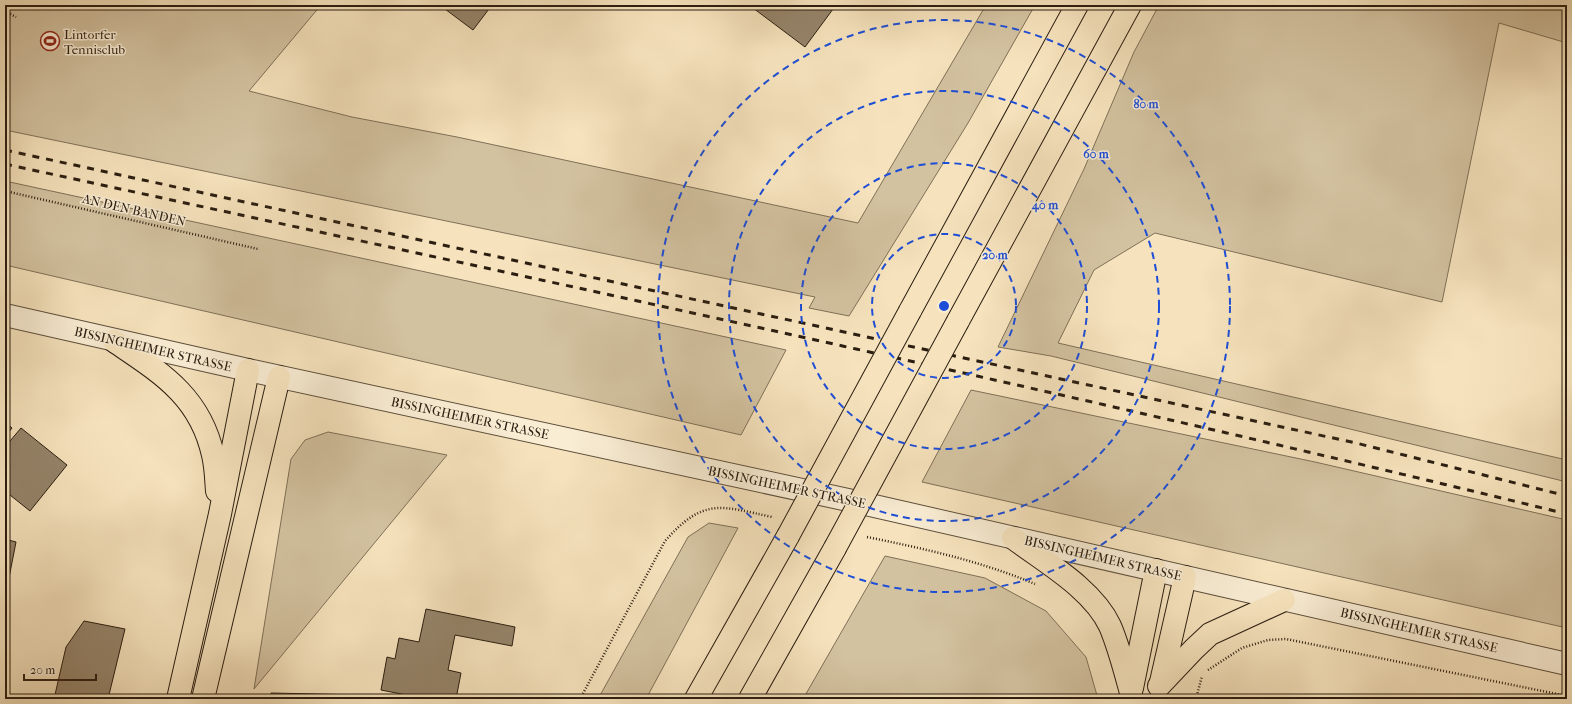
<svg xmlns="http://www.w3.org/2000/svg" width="1572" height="704" viewBox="0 0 1572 704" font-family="'IM FELL French Canon',serif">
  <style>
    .green { fill: #d3c2a0; stroke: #7f7058 }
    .building { fill: #95846a; stroke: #2b1e11 }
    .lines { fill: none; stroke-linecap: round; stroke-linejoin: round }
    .minor-casing { stroke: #5e4f3c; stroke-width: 24 }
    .highway-casing { stroke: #2b1e11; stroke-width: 24 }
    .path { stroke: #2b1e11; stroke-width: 2.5; stroke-dasharray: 1 2; stroke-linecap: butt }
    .minor { stroke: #f9edd4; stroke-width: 22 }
    .highway { stroke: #f6e3bd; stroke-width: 22 }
    .rail { stroke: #2b1e11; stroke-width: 3; stroke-dasharray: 7 7; stroke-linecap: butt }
    .highway-bridge-casing { stroke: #2b1e11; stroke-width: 24; stroke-linecap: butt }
    .highway-bridge { stroke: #f6e3bd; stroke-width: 22 }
    .ring { fill: none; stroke: #1d4ed8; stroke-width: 2; stroke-dasharray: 7 5 }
    .labels { text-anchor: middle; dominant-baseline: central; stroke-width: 3; stroke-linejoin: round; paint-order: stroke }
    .poi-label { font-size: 13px; fill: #2b1e11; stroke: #f9edd4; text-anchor: start }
    .street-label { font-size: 13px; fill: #2b1e11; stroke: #f9edd4 }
    .centre { fill: #1d4ed8; stroke: #f9edd4; stroke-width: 2 }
    .ring-label { font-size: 12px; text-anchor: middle; font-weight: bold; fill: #1d4ed8; stroke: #f9edd4; stroke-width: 3; stroke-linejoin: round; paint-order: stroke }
  </style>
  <rect width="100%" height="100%" fill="#f6e3bd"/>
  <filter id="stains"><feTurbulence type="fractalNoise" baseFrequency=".005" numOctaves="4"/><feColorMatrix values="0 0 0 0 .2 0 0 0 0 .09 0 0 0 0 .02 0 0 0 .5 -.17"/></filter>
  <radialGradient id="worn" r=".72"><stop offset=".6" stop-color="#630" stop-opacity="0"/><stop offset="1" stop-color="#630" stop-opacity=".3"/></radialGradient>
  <g class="green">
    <path d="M5 5H321L249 91 352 117 457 137 858 223 986 5H1035L968 123 849 316 809 308 815 297 5 130Z"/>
    <path d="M1159 5H1567V43L1499 23 1442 302 1155 233 1094 270 1058 343 1567 460V482L1051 356 998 347 1084 169 1134 52Z"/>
    <path d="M5 181 786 350 741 435 5 265Z"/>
    <path d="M971 390 1315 462 1567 520V628L922 482Z"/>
    <path d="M328 432 447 455 254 689 291 459 305 440Z"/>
    <path d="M709 523 738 528 646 699H598L688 537Z"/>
    <path d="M885 556 985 578 1046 611 1086 657 1098 699H803Z"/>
  </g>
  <g class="building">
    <path d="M448 5H492L473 30 445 9Z"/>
    <path d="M749 5H836L805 47Z"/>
    <path d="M5 422 12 428 5 437Z"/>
    <path d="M21 428 67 465 30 511 5 491V447Z"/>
    <path d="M5 539 16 542 7 588 5 587Z"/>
    <path d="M426 609 515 627 512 646 455 635 448 670 461 673 456 699H427L381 690 387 657 395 659 399 638 419 642Z"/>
    <path d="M84 621 125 629 108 699H54L66 647Z"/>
    <path d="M271 693 361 695V699H271Z"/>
  </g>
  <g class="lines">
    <defs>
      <path id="minor" d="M5 315 248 370 848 500 1567 664"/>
      <g id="highway">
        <path d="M910 311 1077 5"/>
        <path d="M958 321 1130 5"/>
        <path d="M114 341C161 373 200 396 213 455 216 467 216 480 217 491"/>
        <path d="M1013 538C1045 562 1093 589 1110 626 1119 647 1125 671 1131 693"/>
        <path d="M1161 682 1185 577"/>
        <path d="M1159 686 1194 649 1210 634 1284 600"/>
        <path d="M1132 688 1156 570"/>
        <path d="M178 699 220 514 248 370"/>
        <path d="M203 699 279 377"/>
        <path d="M696 699 788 536"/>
        <path d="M750 699 835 548"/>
      </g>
    </defs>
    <use href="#minor" class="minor-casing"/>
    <use href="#highway" class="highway-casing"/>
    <g class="path">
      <path d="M5 11 16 17"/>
      <path d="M5 191 258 249"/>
      <path d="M867 537C926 549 980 561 1035 584"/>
      <path d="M1208 670 1242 648 1268 640 1286 639 1567 696"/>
      <path d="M580 699 665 541C704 497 721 506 772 517"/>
      <path d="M1196 699 1202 676"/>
    </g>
    <use href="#minor" class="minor"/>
    <use href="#highway" class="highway"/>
    <g class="rail">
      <path d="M5 150 1356 443 1567 496"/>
      <path d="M5 164C526 277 1049 387 1567 514"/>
    </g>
    <defs>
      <g id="highway-bridge">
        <path d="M788 536 910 311"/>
        <path d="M835 548 958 321"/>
      </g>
    </defs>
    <use href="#highway-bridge" class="highway-bridge-casing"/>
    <use href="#highway-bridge" class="highway-bridge"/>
  </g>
  <g class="ring">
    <circle cx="944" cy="306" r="72"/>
    <circle cx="944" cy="306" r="143"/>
    <circle cx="944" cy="306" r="215"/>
    <circle cx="944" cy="306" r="286"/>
  </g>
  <defs>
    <symbol id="stadium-ring" viewBox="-11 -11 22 22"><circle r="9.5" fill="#f9edd4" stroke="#8f2418" stroke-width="1.5"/><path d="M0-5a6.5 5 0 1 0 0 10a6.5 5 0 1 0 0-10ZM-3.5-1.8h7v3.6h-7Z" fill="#8f2418"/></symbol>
  </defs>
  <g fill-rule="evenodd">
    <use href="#stadium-ring" x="39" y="30" width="22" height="22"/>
  </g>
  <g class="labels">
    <g class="poi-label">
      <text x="64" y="34">Lintorfer<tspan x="64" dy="15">Tennisclub</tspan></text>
    </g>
    <g class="street-label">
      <text transform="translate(134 210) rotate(13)">AN DEN BANDEN</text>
      <text transform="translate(153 349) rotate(13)">BISSINGHEIMER STRASSE</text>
      <text transform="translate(470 418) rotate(12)">BISSINGHEIMER STRASSE</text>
      <text transform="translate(787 487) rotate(12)">BISSINGHEIMER STRASSE</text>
      <text transform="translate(1103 558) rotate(13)">BISSINGHEIMER STRASSE</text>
      <text transform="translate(1419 630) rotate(13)">BISSINGHEIMER STRASSE</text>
    </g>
  </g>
  <circle cx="944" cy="306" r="6" class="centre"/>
  <g class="ring-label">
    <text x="1146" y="108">80 m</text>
    <text x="1096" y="158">60 m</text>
    <text x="1045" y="209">40 m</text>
    <text x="995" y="259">20 m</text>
  </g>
  <rect width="1572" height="704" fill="none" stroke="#f6e3bd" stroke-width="20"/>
  <rect x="6" y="6" width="1560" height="692" fill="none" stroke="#2b1e11" stroke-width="2"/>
  <rect x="10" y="10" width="1552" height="684" fill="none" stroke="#2b1e11"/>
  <path d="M24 674v6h72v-6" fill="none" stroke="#2b1e11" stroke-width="2"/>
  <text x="30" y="674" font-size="12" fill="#2b1e11" stroke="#f9edd4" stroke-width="3" paint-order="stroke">20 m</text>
  <rect width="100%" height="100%" filter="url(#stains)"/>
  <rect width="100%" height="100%" fill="url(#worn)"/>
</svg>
